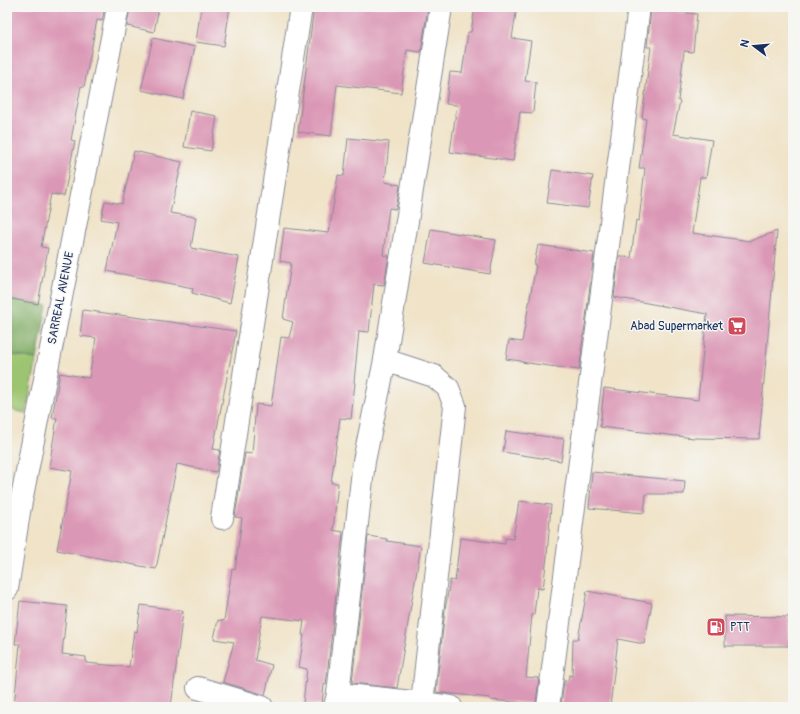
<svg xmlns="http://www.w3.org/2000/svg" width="800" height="714" viewBox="0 0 800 714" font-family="Pangolin,sans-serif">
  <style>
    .green { fill: #9dc470; stroke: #5c7a67 }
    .forest { fill: #7eaa62; stroke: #4c6c60 }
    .building { fill: #db98b6 }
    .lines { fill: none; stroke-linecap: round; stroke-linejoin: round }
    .minor-casing { stroke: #868993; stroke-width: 24 }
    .minor { stroke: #fff; stroke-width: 22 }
    .labels { text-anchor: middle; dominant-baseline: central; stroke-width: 3; stroke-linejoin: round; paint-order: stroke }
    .street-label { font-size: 12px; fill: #1b2f5e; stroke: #f6f6f2 }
    .poi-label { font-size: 12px; fill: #1b2f5e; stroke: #f6f6f2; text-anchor: end }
  </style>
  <rect width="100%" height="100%" fill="#f6f6f2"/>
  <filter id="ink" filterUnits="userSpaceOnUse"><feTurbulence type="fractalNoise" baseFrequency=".025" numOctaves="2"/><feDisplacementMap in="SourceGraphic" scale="8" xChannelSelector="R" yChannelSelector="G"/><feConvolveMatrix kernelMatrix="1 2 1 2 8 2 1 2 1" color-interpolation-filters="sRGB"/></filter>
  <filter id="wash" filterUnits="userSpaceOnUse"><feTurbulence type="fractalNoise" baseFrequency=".012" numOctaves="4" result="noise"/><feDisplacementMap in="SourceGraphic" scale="16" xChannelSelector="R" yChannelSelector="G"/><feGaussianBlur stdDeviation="0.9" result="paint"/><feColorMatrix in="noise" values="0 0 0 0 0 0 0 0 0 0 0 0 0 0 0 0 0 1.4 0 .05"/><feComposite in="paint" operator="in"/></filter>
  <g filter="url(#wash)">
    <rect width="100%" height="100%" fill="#f0e3c8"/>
    <path class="green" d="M7 354 37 359 26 413 7 409Z"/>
    <path class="forest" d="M7 298 47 305 37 359 7 354Z"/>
    <g id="blocks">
      <g class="building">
        <path d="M7 7H105L102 21 97 20 84 87 81 86 71 140 75 141 64 196 51 194 41 247 48 248 38 304 7 298Z"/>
        <path d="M130 7H159L154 32 127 26Z"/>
        <path d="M201 7H230L224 46 196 42Z"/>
        <path d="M314 7H428L421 52 407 50 401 93 337 85 331 136 298 132Z"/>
        <path d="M475 7H517L512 38 531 41 525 81 536 82 533 113 520 112 513 161 450 152 457 105 446 104 450 72 462 73 468 32H471Z"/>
        <path d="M651 9 697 14 693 52 684 51 678 101H680L673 134 712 140 706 177H700L692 233 750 241 777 231 759 439 694 438 600 427 604 388 698 400 707 314 614 297 619 256 631 258 636 220 639 221 645 168H639L646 119 642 118 651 47H647Z"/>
        <path d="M153 38 195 47 183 99 141 90Z"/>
        <path d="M190 111 217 116 211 151 184 147Z"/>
        <path d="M348 138 389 142 385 182 400 185 396 209 389 208 383 255 389 256 384 285 374 284 369 332 359 331 354 382 355 383 351 419 340 418 331 483H338L333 530 343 532 326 685 324 684 322 705 303 703 307 669 299 667 304 635H302L304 621 262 616 255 660 272 665 265 695 223 682 234 642 214 639 218 620 224 621 232 569 235 570 242 518 235 517 245 453 252 454 256 404 271 406 281 337 289 338 293 322 283 319 291 263 280 261 284 228 329 233 338 175 344 176Z"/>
        <path d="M134 151 182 162 170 213 196 217 191 248 239 257 230 303 192 293 193 288 107 271 117 222 101 219 105 201 122 204Z"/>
        <path d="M552 170 593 176 588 208 547 203Z"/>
        <path d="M431 229 496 240 490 274 425 263Z"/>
        <path d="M538 245 594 253 585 326 581 351H582L579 370 535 364 521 362V361L506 359 509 340 522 342 536 265H534Z"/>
        <path d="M83 310 236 331 213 449 220 450 216 472 177 464 156 569 57 550 72 471 49 467 57 418H52L60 373 89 378 96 338 80 336Z"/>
        <path d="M506 431 564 439 561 461 503 452Z"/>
        <path d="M592 472 685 481 684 494H646L644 513 589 508Z"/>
        <path d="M519 501 551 505 547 556 543 589 537 588 534 615H532L526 677 539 678 536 704 490 700V698L436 692 445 610 450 580 455 581 460 538 505 544V538L513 539Z"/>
        <path d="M368 536 387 539V541L421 546 397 688 352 683Z"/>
        <path d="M587 591 652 603 644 644 618 639 610 707 561 706 564 681H568L569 675 572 676 573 639H578Z"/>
        <path d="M20 601 67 606 62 654 86 657V663L129 667 134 631 137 632 141 605 183 611 171 707H14L20 644H15Z"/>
        <path d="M725 616 789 617V646H725Z"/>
      </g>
    </g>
  </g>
  <g filter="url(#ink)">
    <use href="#blocks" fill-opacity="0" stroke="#868993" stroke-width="1"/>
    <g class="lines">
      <defs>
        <g id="minor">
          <path d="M385 360 434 376 448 388 455 406 422 703 451 707"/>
          <path d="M222 518 301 7"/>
          <path d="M7 589 19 512 118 7"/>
          <path d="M198 688 262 707"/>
          <path d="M338 694 422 703"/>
          <path d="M335 707 338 694 364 461 385 360 441 7"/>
          <path d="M548 707 639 7"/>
        </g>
      </defs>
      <use href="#minor" class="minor-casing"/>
      <use href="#minor" class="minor"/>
    </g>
  </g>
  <defs>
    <symbol id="supermarket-square" viewBox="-11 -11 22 22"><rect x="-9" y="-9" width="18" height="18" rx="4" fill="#d1495b" stroke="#f6f6f2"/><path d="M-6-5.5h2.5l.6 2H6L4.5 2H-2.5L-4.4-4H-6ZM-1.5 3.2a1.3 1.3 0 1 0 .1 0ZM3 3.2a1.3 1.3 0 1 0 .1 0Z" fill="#fff"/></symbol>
    <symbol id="fuel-square" viewBox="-11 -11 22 22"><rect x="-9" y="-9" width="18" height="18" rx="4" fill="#d1495b" stroke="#f6f6f2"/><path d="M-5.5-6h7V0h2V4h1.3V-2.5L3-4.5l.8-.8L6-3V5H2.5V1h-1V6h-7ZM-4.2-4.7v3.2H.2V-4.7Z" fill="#fff"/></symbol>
  </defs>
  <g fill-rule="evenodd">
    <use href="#supermarket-square" x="726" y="315" width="22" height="22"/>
    <use href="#fuel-square" x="705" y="616" width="22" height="22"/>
  </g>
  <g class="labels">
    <g class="street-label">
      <text transform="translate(61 298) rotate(-79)">SARREAL AVENUE</text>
    </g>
    <g class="poi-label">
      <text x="723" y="326">Abad Supermarket</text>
      <text x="730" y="627" text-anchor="start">PTT</text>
    </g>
  </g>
  <rect width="800" height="714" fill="none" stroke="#f6f6f2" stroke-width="24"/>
  <g transform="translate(754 46) rotate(286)" stroke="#f6f6f2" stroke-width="3" paint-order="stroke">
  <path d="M0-3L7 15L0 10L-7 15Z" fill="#1b2f5e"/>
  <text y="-6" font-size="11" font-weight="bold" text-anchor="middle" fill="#1b2f5e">N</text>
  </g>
</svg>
